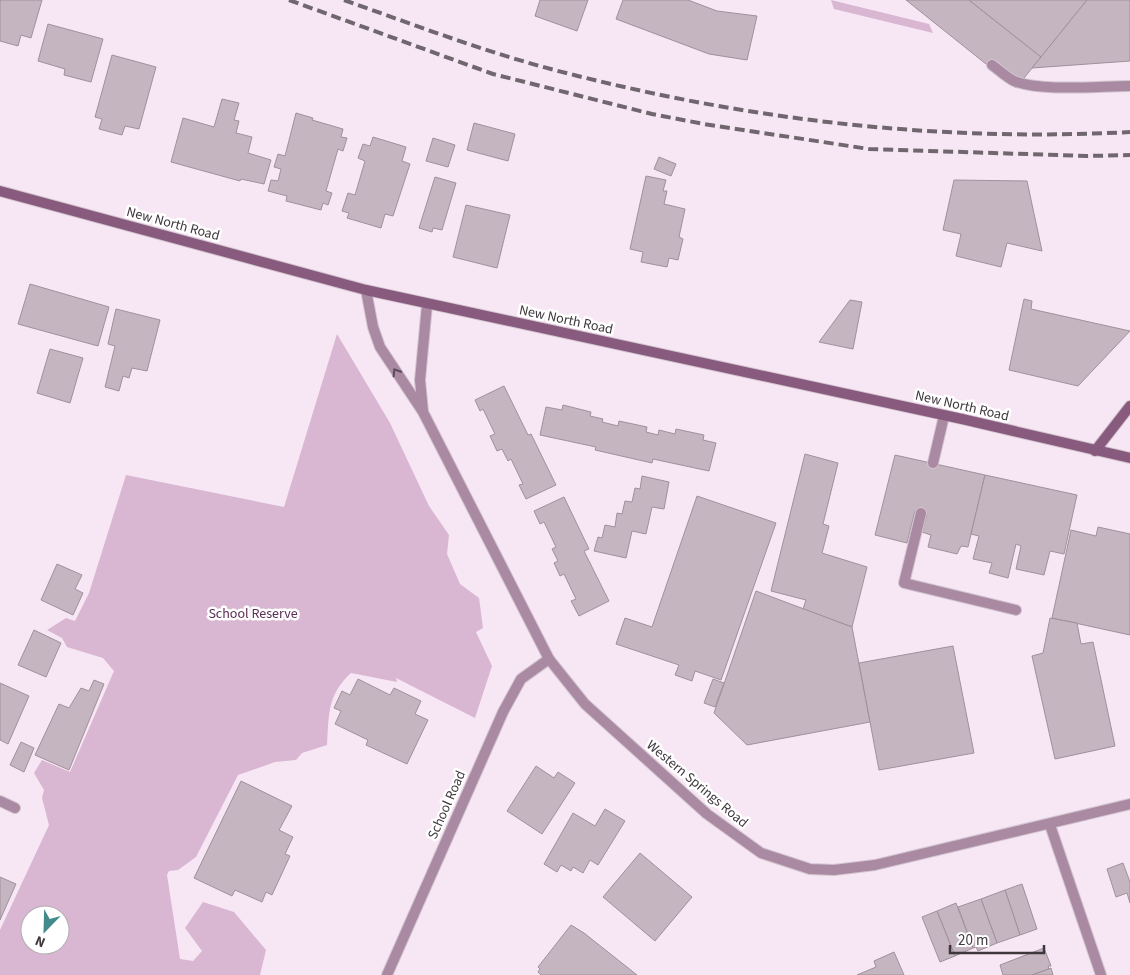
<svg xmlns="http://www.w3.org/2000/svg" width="1130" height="975" viewBox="0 0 1130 975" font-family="'Source Sans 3',sans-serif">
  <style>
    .green { fill: #d9b6d1; fill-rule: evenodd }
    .building { fill: #c5b5c1; stroke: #9f909b }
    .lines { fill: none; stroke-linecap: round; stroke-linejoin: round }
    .service-casing { stroke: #d2c4cf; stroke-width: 12 }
    .minor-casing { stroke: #d2c4cf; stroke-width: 12 }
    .tertiary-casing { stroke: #d2c4cf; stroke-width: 12 }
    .secondary-casing { stroke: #d2c4cf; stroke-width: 12 }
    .service { stroke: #a98aa2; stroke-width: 10 }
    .minor { stroke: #a98aa2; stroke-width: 10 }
    .tertiary { stroke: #a98aa2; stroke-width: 10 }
    .secondary { stroke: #875a7e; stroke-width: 10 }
    .rail { stroke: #70676e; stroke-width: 4; stroke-dasharray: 10 5; stroke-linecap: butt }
    .oneway { stroke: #594c56 }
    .labels { text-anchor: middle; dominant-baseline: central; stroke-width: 5; stroke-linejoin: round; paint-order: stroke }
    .street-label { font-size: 14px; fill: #3e383d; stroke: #fff }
    .park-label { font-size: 14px; fill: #5b2e54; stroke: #fff }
  </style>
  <rect width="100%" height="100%" fill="#f7e7f4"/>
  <g class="green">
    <path d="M831 0 929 24 933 33 834 9Z"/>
    <path d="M337 334 390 423 429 506 449 535 447 554 460 584 479 598 483 628 476 632 492 666 475 718 396 678 397 682 351 673C327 695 329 715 327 745L302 753 296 760 275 762 238 775 196 857 178 870 169 871 167 875 180 959 193 961 202 951 185 928 203 902 234 912 266 950 260 975H0V930L49 825 42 798 44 790 34 773 42 760 70 772 114 671 103 658 67 647 62 638 47 630 66 618 75 621 89 593 126 475 284 507ZM30 915H60V945H30Z"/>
  </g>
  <g class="building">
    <path d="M0 0H42L31 38 21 35 18 46 0 41Z"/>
    <path d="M540 0H588L577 31 535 16Z"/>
    <path d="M623 0H688L717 11 757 16 747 60 709 54 616 19Z"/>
    <path d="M906 0H969L1041 57 1016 88Z"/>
    <path d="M969 0H1087L1041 57Z"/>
    <path d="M1087 0H1130V61L1032 68Z"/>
    <path d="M48 24 103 39 91 82 64 75 65 69 38 61Z"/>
    <path d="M112 55 156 67 139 129 125 126 122 135 99 129 102 119 95 117Z"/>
    <path d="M222 99 239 103 234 120 239 121 236 133 252 137 248 153 271 160 264 184 241 179 240 181 171 162 183 118 214 127Z"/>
    <path d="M296 113 313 118 312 120 343 129 341 137 347 138 343 151 338 149 326 191 332 193 328 205 323 203 321 210 286 201 287 196 268 191 271 180 278 181 281 169 274 167 278 154 285 156Z"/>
    <path d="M474 123 515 134 508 161 467 150Z"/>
    <path d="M373 137 406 147 402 161 410 164 393 216 385 214 381 228 347 218 349 213 342 211 348 193 355 195 365 161 358 158 363 144 370 146Z"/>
    <path d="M433 138 455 145 448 167 426 161Z"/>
    <path d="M659 157 676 164 671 176 654 169Z"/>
    <path d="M646 176 666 180 663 191H667L664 204 685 209 679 237 683 239 678 260 669 258 667 267 641 262 643 252 630 249Z"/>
    <path d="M435 177 456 183 442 230 433 228 432 232 419 228Z"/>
    <path d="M954 180 1027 181 1042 251 1007 243 1001 267 956 256 961 234 943 230Z"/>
    <path d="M466 205 510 215 497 268 453 257Z"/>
    <path d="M30 284 109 307 98 346 18 324Z"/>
    <path d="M1024 299 1032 301 1031 309 1130 331 1078 386 1009 370Z"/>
    <path d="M850 300 862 302 853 349 819 342Z"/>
    <path d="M116 309 160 320 147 371 132 368 129 378 123 376 119 391 105 387 115 346 108 344Z"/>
    <path d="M50 349 83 358 70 403 37 393Z"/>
    <path d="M504 386 528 435 531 434 556 485 526 499 519 485 523 484 511 459 508 461 502 449 497 451 490 436 495 434 483 409 480 411 475 400Z"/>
    <path d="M563 405 591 412 590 416 603 419 602 422 618 426 619 421 647 427 646 432 658 435 659 430 675 434 676 429 704 435 703 440 716 443 709 471 653 459 652 463 595 450 596 447 540 435 546 407 562 410Z"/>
    <path d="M805 454 838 463 823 524 829 526 822 553 867 567 852 627 803 609 806 600 771 591Z"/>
    <path d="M895 455 985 475 968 547 961 546 957 554 928 547 931 535 922 532 927 514 915 511 907 543 875 535Z"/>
    <path d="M985 475 1077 495 1064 554 1050 551 1044 575 1016 569 1021 546 1016 544 1008 578 989 573 992 563 973 559 979 536 971 534Z"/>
    <path d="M642 476 669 482 664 509 652 507 646 534 632 531 626 558 594 551 598 537 602 538 605 525 615 527 617 513 622 514 625 501 632 502 635 488 640 489Z"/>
    <path d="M697 496 776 523 721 680 695 671 692 681 675 675 679 665 616 644 625 618 652 627Z"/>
    <path d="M564 497 589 549 584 551 609 601 579 616 571 601 576 599 564 574 560 576 554 563 558 561 552 549 556 547 544 522 540 524 534 511Z"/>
    <path d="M1098 527 1130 534V635L1052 618 1071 530 1096 536Z"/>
    <path d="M57 564 82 575 75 589 83 593 73 615 41 600Z"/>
    <path d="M756 591 852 627 870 722 747 745 714 713Z"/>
    <path d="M1050 618 1077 623 1081 644 1093 642 1115 746 1055 759 1032 656 1043 653Z"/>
    <path d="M34 630 61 643 46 677 18 665Z"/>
    <path d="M953 646 974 753 879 770 859 663Z"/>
    <path d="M358 679 390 695 394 688 421 701 415 714 428 720 407 764 366 745 368 740 335 724 341 711 334 708 342 691 350 695Z"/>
    <path d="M713 679 724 683 715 707 704 703Z"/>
    <path d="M94 680 104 684 69 770 35 755 59 704 69 708 81 688 89 691Z"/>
    <path d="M0 683 29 696 8 744 0 740Z"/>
    <path d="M21 742 34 748 24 772 10 765Z"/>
    <path d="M536 766 554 778 558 772 575 783 542 834 507 811Z"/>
    <path d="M241 781 292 806 279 830 293 837 285 854 290 856 272 895 266 892 262 902 235 890 232 896 194 878Z"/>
    <path d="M605 809 625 821 598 865 590 860 583 873 573 867 571 871 561 865 557 872 544 864 573 813 595 826Z"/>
    <path d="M640 853 692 897 655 941 603 897Z"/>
    <path d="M1123 863 1130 882V903L1127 893 1116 897 1107 869Z"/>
    <path d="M0 877 16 884 0 920Z"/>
    <path d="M1022 884 1037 929 1020 935 1005 890Z"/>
    <path d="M1005 890 1020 935 997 943 981 899Z"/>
    <path d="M981 899 997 943 978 951 976 947 973 948 958 907Z"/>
    <path d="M956 903 973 948 955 956 937 911Z"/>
    <path d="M937 911 955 956 940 962 922 917Z"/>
    <path d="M571 925 584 933 637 975H541L538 972 540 969 538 967Z"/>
    <path d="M1044 948 1051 966H1048L1049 969 1032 975H1003L1000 965Z"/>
    <path d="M894 952 904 975H857L876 967 874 961Z"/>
    <path d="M1051 968 1053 975H1032L1049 969Z"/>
  </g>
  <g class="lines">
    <defs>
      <g id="service">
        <path d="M992 65C999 70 1006 77 1014 81 1042 92 1099 86 1130 86"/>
        <path d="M933 463 944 416"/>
        <path d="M921 513 904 583 1016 610"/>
      </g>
      <g id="minor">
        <path d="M0 801 15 808"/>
        <path d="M1050 825 1101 975"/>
        <path d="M387 975 503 712 521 679 549 659"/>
      </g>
      <g id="tertiary">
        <path d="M366 290 373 327 380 347 423 412 549 659 585 704 707 814 761 853 810 869 834 870 875 865 1130 804"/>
        <path d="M423 411 420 380 427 305"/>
      </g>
      <g id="secondary">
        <path d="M0 191 366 290 962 419 1130 458"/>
        <path d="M1095 451 1130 406"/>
      </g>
    </defs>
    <use href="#service" class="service-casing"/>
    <use href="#minor" class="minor-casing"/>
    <use href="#tertiary" class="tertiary-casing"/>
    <use href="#secondary" class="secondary-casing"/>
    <use href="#service" class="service"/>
    <use href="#minor" class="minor"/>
    <use href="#tertiary" class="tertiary"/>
    <use href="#secondary" class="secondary"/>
    <g class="rail">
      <path d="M289 0 493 74 652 114 704 124 869 149 1087 156 1130 155"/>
      <path d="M344 0C420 27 496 56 574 75 756 121 943 142 1130 132"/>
    </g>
  </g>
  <defs><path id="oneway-chevron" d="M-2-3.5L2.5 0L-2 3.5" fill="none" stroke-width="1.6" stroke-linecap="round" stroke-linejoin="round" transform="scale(1.25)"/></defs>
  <use class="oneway" href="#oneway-chevron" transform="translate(396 372) rotate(-122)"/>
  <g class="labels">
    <g class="street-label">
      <text transform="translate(173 224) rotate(15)">New North Road</text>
      <text transform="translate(566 320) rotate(12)">New North Road</text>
      <text transform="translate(962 406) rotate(13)">New North Road</text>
      <text transform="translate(697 784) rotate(40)">Western Springs Road</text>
      <text transform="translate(447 805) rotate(-66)">School Road</text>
    </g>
    <g class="park-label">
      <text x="253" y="614">School Reserve</text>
    </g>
  </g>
  <g transform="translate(45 930) rotate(203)"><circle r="24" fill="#ffffff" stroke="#b2afb1"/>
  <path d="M0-4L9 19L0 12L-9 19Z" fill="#428a8c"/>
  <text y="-8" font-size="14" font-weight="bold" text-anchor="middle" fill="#3e383d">N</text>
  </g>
  <path d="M950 945v8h94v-8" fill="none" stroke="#3e383d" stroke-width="2.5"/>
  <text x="958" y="945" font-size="15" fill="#3e383d" stroke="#ffffff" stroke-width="4" paint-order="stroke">20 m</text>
</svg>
